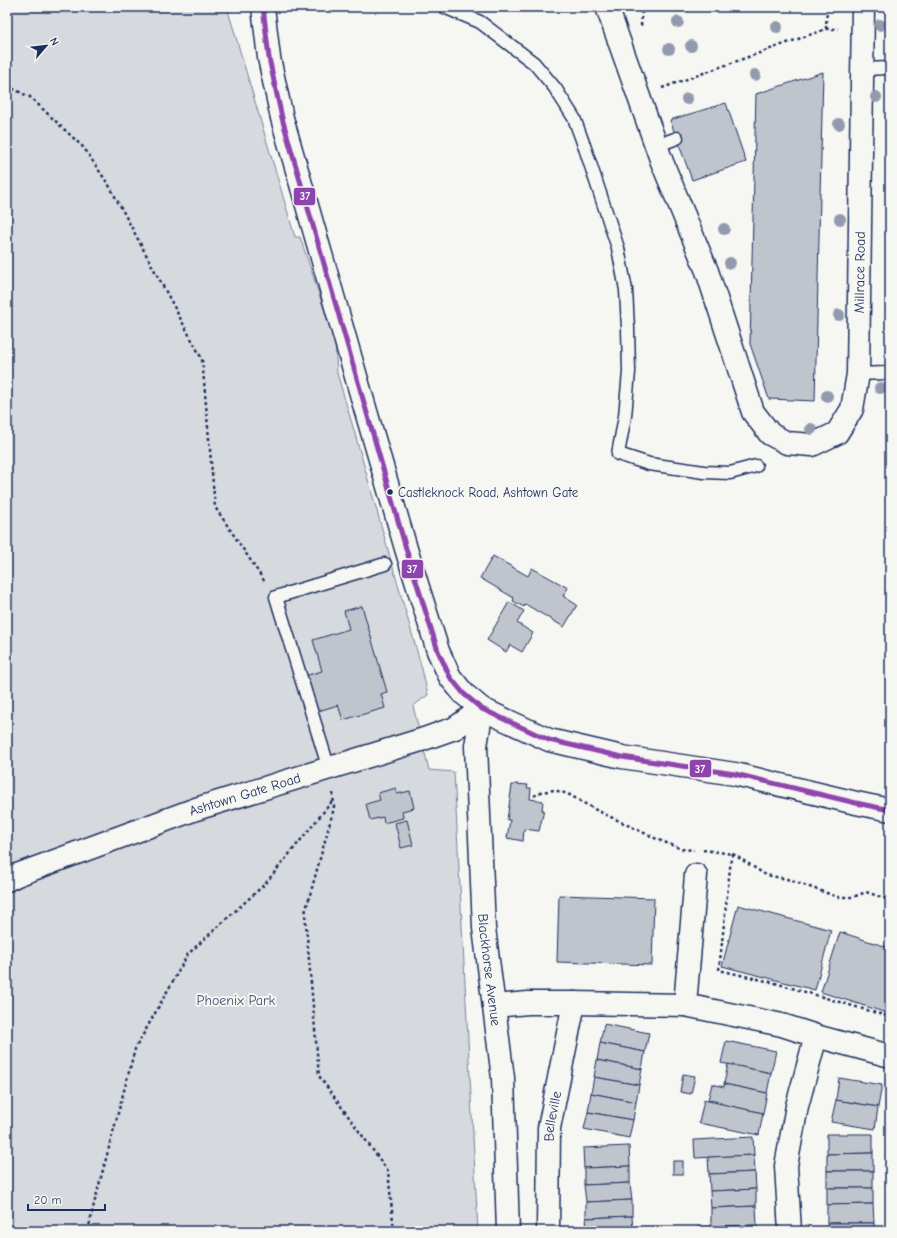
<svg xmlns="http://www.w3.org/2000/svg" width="897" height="1238" viewBox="0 0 897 1238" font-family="'Comic Neue',sans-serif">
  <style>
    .green { fill: #d6d9dd; stroke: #78849e }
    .building { fill: #c0c4cd; stroke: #1b2f5e }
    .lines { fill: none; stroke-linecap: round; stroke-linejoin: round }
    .service-casing { stroke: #1b2f5e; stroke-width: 15 }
    .minor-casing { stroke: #1b2f5e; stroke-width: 25 }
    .tertiary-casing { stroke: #1b2f5e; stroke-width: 25 }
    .secondary-casing { stroke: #1b2f5e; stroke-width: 25 }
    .path { stroke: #1b2f5e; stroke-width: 2.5; stroke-dasharray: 3 3; stroke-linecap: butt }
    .service { stroke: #f6f6f2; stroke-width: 12 }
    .minor { stroke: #f6f6f2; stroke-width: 22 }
    .tertiary { stroke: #f6f6f2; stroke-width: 22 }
    .secondary { stroke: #f6f6f2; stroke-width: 22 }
    .bus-1-casing { stroke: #f6f6f2; stroke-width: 8 }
    .bus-1 { stroke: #8e44ad; stroke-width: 5 }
    .tree { fill: #929bae }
    .bus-dot { fill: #1b2f5e; stroke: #f6f6f2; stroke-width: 1.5 }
    .labels { text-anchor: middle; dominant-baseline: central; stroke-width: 4; stroke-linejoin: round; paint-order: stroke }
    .bus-label { font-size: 13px; fill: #1b2f5e; stroke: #f6f6f2; text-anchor: start }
    .street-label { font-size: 14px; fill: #1b2f5e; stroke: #f6f6f2 }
    .park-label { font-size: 14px; fill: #405177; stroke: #f6f6f2 }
    .line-badge { stroke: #f6f6f2; stroke-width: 1.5 }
    .badge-label { font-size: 11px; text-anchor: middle; font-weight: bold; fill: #fff }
  </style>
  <rect width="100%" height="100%" fill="#f6f6f2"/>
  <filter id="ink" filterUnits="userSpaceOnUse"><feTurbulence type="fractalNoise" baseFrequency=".025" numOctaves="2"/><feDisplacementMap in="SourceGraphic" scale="8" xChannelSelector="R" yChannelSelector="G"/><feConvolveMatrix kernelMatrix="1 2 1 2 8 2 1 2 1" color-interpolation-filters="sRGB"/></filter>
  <g filter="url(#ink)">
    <path class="green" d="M7 7H227L295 237H300L335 342 337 373 353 427 422 669 428 695 413 706 429 770 454 772 478 1231H7Z"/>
    <g class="building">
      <path d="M823 72 815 401 769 399 750 344 756 94Z"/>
      <path d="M726 103 746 162 692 180 670 120Z"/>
      <path d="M493 556 528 576 532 568 568 588 563 596 577 605 564 627 525 604 524 607 513 601 514 598 480 578Z"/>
      <path d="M509 602 524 611 517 623 533 633 522 652 510 645 506 652 487 640Z"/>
      <path d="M362 606 387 692 381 694 385 708 343 720 338 705 315 712 305 676 322 671 313 640 349 629 344 611Z"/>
      <path d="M515 784 528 785 527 788H531L530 799 543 801 542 810H544L539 831 524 829 523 841 507 838 510 820H507L512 785H514Z"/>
      <path d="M396 788 397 794 410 791 414 808 402 811 403 818 384 823 383 817 370 820 366 804 380 800 378 793Z"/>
      <path d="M407 820 413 845 401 848 395 823Z"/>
      <path d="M559 895 654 898 652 965 557 962Z"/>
      <path d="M738 905 831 930 815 990 722 966Z"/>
      <path d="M840 932 890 948V1014L821 992Z"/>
      <path d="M604 1024 649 1033 645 1052 600 1043Z"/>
      <path d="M726 1041 776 1051 771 1073 721 1063Z"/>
      <path d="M600 1043 645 1052 642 1069 597 1060Z"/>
      <path d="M597 1060 642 1069 639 1085 594 1077Z"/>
      <path d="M728 1064 771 1073 767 1093 724 1084Z"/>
      <path d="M683 1074 695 1076 691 1094 680 1092Z"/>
      <path d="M594 1077 639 1085 636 1102 591 1093Z"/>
      <path d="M839 1078 882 1085 878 1107 836 1100Z"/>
      <path d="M712 1084 724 1087V1084L767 1093 763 1113 720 1104 721 1102 708 1100Z"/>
      <path d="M591 1093 636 1102 633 1120 588 1112Z"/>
      <path d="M704 1100 763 1113 759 1135 699 1123Z"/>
      <path d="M836 1100 878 1107 875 1129 831 1122Z"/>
      <path d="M588 1112 633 1120 629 1138 584 1129Z"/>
      <path d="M827 1134H873V1153L827 1154Z"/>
      <path d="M753 1137 754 1155 695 1158 694 1140Z"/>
      <path d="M629 1146 630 1166 584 1168 583 1148Z"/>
      <path d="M873 1153V1171H827V1154Z"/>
      <path d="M754 1155 755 1172 709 1174 708 1157Z"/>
      <rect x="673" y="1161" width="10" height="13"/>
      <path d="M630 1166V1183L584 1185V1168Z"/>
      <rect x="827" y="1171" width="46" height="17"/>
      <path d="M755 1172 756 1189 710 1191 709 1174Z"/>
      <path d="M630 1183 632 1200 586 1202 584 1185Z"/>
      <path d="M827 1188H873V1204L827 1205Z"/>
      <path d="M756 1189V1206L711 1208 710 1191Z"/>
      <path d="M632 1200V1216L586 1218V1202Z"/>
      <path d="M873 1204 874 1223H827V1205Z"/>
      <path d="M756 1206 757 1225 711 1227V1208Z"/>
      <path d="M632 1216 633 1231H587L586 1218Z"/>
      <path d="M827 1223H874V1231H828Z"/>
      <path d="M757 1225 758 1231H697V1227Z"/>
    </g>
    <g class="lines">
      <defs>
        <g id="service">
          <path d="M444 7 480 22 534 63 555 88 574 118 585 148 618 248 626 290 628 328 629 372 625 416 618 454 649 464 704 472 730 473 756 466"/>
          <path d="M863 69 890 68"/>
          <path d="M656 146 677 138"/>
          <path d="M858 374 886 373"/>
          <path d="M329 769 276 597 385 564"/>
        </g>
        <g id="minor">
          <path id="s1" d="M607 7 662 162 707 271 753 412 770 434 787 443 812 445 837 433 852 409 858 374 863 7"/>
          <path id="s2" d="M7 880 17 875 196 809 421 740 455 728 482 709"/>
          <path d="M685 1005 696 875"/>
          <path d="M494 1006 528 1003H574L685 1005 782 1025 816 1036 890 1056"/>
          <path id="s3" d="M548 1231 549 1128 574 1003"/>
          <path d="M790 1231 786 1166 797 1106 816 1036"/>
        </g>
        <path id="tertiary" d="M482 709 549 740 622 757 735 774 856 803 890 810"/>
        <g id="secondary">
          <path id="s4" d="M263 7 269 58 282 118 365 408 407 552 438 651 450 677 464 694 482 709 476 746 484 928 503 1078 508 1231"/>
        </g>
      </defs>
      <use href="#service" class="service-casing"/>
      <use href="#minor" class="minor-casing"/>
      <use href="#tertiary" class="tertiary-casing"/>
      <use href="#secondary" class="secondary-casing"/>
      <g class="path">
        <path d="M641 26 642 7"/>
        <path d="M826 29 827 7"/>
        <path d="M7 86 30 97 84 148 110 187 202 359 215 507 265 582"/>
        <path d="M662 88 826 29H838"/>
        <path d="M333 793 334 808 305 913 319 1076 388 1171 394 1231"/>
        <path d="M534 796 541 792 554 790 568 794 596 810 659 840 682 849 694 850"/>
        <path d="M703 850 733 854 766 875 787 879 838 897H853L866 892 890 900"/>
        <path d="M733 854 731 859 719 970 775 983 890 1017"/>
        <path d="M88 1231 94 1204 135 1049 188 954 265 884 334 799"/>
      </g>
      <use href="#service" class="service"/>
      <use href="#minor" class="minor"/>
      <use href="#tertiary" class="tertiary"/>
      <use href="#secondary" class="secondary"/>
      <defs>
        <path id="bus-1" d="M263 7 269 58 282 118 407 552 438 651 450 677 464 694 482 709 549 740 622 757 735 774 856 803 890 810"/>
      </defs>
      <use href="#bus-1" class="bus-1-casing"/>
      <use href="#bus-1" class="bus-1"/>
    </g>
    <g class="tree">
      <circle cx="678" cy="22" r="6"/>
      <circle cx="880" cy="25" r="6"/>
      <circle cx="777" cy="27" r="6"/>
      <circle cx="691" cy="46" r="6"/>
      <circle cx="669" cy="49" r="6"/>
      <circle cx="755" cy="75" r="6"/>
      <circle cx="876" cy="97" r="6"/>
      <circle cx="687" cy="99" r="6"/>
      <circle cx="839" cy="124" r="6"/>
      <circle cx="840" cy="219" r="6"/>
      <circle cx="724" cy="229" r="6"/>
      <circle cx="730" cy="263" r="6"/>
      <circle cx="839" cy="315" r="6"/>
      <circle cx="880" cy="388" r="6"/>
      <circle cx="827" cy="396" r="6"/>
      <circle cx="811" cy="429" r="6"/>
    </g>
  </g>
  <circle class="bus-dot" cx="390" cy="492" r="3.5"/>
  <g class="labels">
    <g class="bus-label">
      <text x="398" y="492">Castleknock Road, Ashtown Gate</text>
    </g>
    <g class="street-label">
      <text stroke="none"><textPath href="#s1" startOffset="696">Millrace Road</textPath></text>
      <text stroke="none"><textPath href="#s2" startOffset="253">Ashtown Gate Road</textPath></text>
      <text stroke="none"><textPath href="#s4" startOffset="1004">Blackhorse Avenue</textPath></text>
      <text stroke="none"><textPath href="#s3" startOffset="115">Belleville</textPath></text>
    </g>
    <g class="park-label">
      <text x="236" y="1000">Phoenix Park</text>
    </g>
  </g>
  <g class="line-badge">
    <rect x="293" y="187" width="23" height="19" rx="4" fill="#8e44ad"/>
    <rect x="401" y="559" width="23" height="20" rx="4" fill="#8e44ad"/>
    <rect x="689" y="759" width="23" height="19" rx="4" fill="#8e44ad"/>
  </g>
  <g class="badge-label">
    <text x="305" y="200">37</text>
    <text x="412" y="573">37</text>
    <text x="700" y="773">37</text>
  </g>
  <rect width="897" height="1238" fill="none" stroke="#f6f6f2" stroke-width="24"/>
  <rect x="12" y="12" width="873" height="1214" fill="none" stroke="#1b2f5e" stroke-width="1.5" filter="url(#ink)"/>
  <g transform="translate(46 46) rotate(62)" stroke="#f6f6f2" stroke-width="3" paint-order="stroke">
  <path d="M0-3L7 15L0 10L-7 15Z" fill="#1b2f5e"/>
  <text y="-6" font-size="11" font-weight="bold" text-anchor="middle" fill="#1b2f5e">N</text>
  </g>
  <path d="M28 1204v6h77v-6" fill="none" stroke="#1b2f5e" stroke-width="2"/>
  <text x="34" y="1204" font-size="12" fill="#1b2f5e" stroke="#f6f6f2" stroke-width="3" paint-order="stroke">20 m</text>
</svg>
